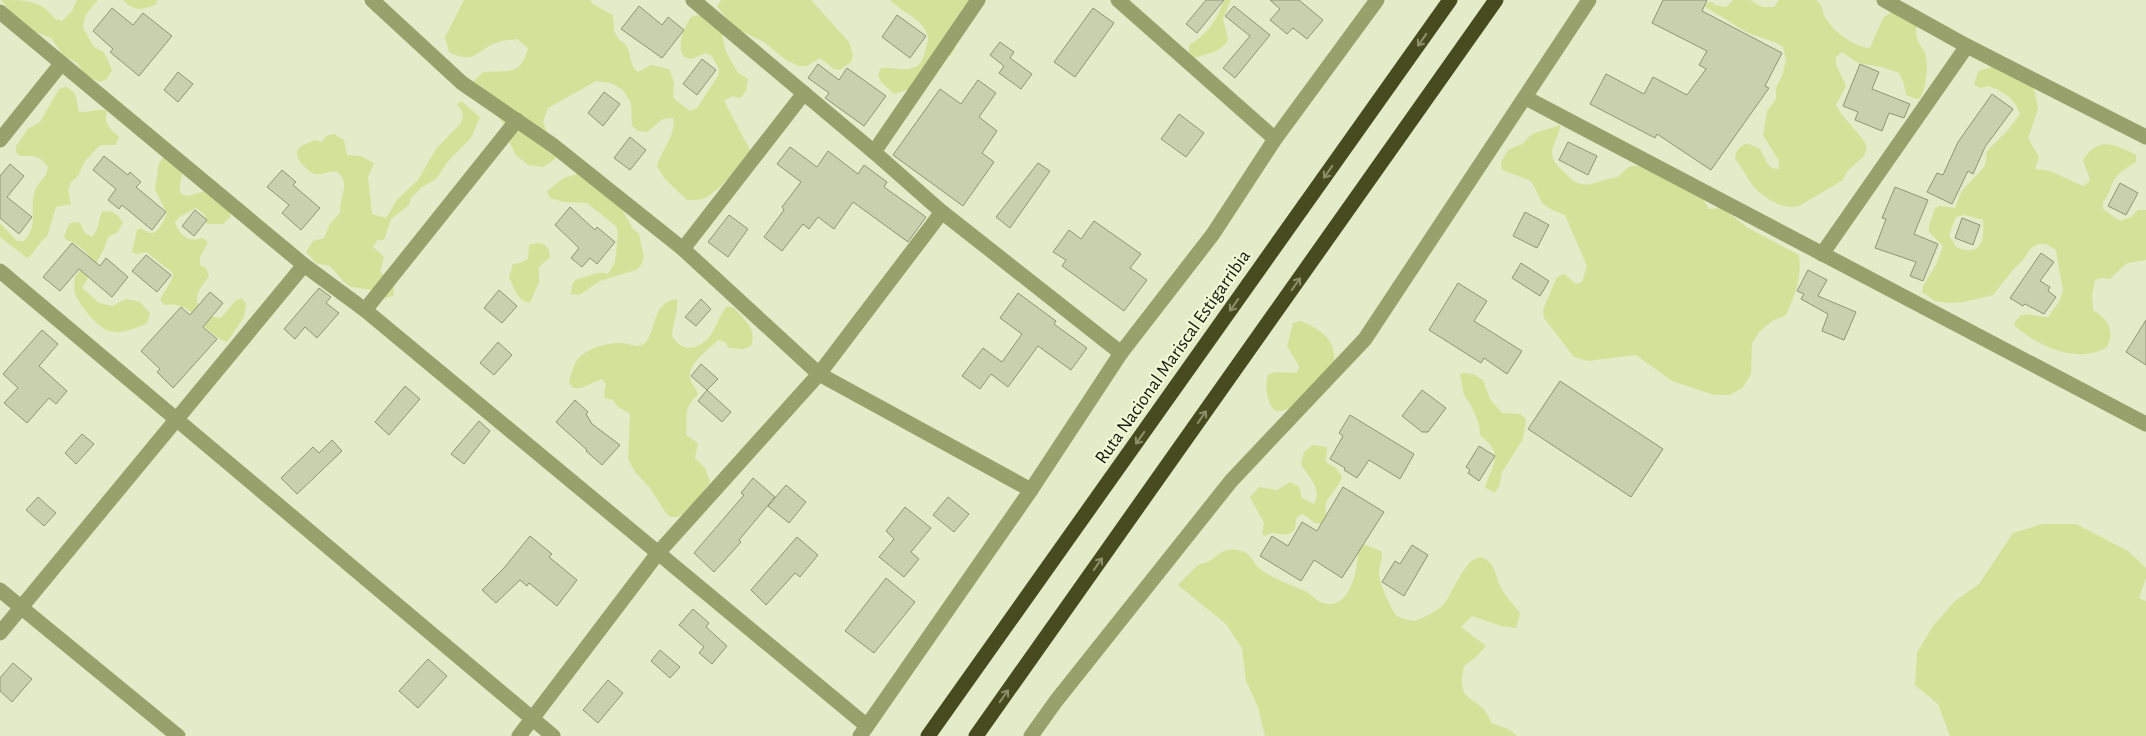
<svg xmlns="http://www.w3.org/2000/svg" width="2146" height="736" viewBox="0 0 2146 736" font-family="'Alegreya Sans',sans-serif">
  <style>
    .green { fill: #d4e198; fill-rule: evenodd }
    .building { fill: #c9d0ae; stroke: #8f9575 }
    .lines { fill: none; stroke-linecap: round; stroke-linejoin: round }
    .street { stroke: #98a16b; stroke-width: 15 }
    .highway { stroke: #464c1f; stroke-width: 15 }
    .oneway { stroke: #8a9168 }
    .labels { text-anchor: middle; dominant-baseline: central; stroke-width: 4.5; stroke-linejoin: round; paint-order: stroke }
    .street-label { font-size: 19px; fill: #15170b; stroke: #f1f8d6 }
  </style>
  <rect width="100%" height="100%" fill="#e4ebc9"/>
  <g class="green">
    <path d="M1 0C26 0 41 0 55 19L62 21 72 11 77 0H98C90 9 83 16 83 28L94 47 102 51 106 56 112 70 107 79 100 82 86 76 77 63 64 56 51 38 31 30 13 15Z"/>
    <path d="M123 0H157L156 4C143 11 133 11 123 0Z"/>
    <path d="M464 0H590L594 5 613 15 614 31 619 40C634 46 626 63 638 72L651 65 669 69 674 82 673 98 690 111 697 108 718 76 719 69 712 56 706 53 691 59 684 57C676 45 684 28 691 17L698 15 711 19 721 30 726 52 738 73 748 79 746 91 740 98 732 96 724 101 750 150C744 163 716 194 703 199 698 200 692 200 687 200L665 179 657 166C661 150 677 135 673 118L663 119 647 132 638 131 632 126 631 103 623 90 611 83 596 81 548 108 543 122 548 136 560 146 555 159 543 167 528 165 516 155 509 141 505 126 473 82 483 72C507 70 521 77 528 48L517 39C512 40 506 40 501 41 477 48 476 66 449 52L445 37Z"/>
    <path d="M721 0H811L849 42 853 55 851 62 840 70 834 69 820 58 807 66H799L786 60 764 42 737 29 717 7Z"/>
    <path d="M890 0H982L955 40V48L951 55 931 67 910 89 894 94 881 82 878 75 881 68C891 67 903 71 912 68 921 66 923 59 925 51 926 47 929 41 928 36 924 19 901 12 890 0Z"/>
    <path d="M1224 0H1231L1223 18 1228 40C1221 52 1207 54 1194 58L1189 52V45C1207 35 1218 19 1224 0Z"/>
    <path d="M1733 0H1750L1762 7H1774L1779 0H1816C1824 7 1821 8 1825 17 1832 31 1856 48 1870 48L1883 18 1893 11 1917 16C1917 23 1915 32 1917 39 1919 45 1923 48 1925 53 1929 61 1926 92 1920 98L1916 99 1906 95 1904 84 1899 73 1882 67 1858 63 1842 52 1836 57V65L1846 86 1836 105C1841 117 1866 139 1866 146 1868 162 1848 162 1843 180L1799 206C1784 210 1767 200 1756 189 1748 181 1743 168 1735 159 1736 150 1739 147 1747 143L1760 149 1767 163 1772 168 1779 169V161L1763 135 1767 111 1776 99V88L1782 76 1786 60 1783 47 1777 43 1748 33 1704 6 1705 3 1712 2 1715 5 1726 7Z"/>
    <path d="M2006 63 2030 78 2035 93 2038 109 2028 138 2039 157 2035 169 2050 171 2083 186 2090 181C2089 173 2085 168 2083 160 2099 136 2113 144 2136 155V162C2128 167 2119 172 2114 180 2110 188 2109 195 2103 202V209L2120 221 2131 217 2138 210H2146V260L2127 263 2110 279 2103 278 2095 280 2092 295 2093 310C2108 320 2115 329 2107 347 2078 365 2037 346 2014 325 2020 308 2035 317 2048 317L2059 302 2063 291 2056 250 2046 244H2038L2031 248 2023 260 2012 271 1993 295 1963 302 1947 303 1935 301 1922 292 1923 286 1936 265 1943 246 1929 232V226L1935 208 1939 206 1955 208 1961 192 1985 166 1987 151 2009 129 2020 114C2014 97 2004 92 1988 86L1981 88 1974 85 1978 71ZM1964 215 1983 220C1985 242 1981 257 1956 247L1949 235 1956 217Z"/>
    <path d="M66 87C78 92 76 100 79 112 90 113 96 108 107 111 103 124 110 129 119 137L115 145H100L85 161 78 176 71 182 68 190 71 204 56 207 47 237C38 242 36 252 27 258L0 237V223L17 241H24C40 223 28 209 35 191 38 182 47 178 48 167 39 154 33 156 19 156L16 152V146L28 129 40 122 59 89Z"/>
    <path d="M461 101 480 117 471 138 449 160 436 179 422 187 411 198 409 205 391 219 384 240H377L373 247 384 257 380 272C390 279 396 283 393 296L385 298 377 297 373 290 351 287 344 282 330 266 316 263 306 252 313 241 324 238 330 224 340 213C339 200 347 189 343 179 336 164 326 176 316 174 311 174 307 169 303 165 299 160 297 158 297 151L301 146 315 140 322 142 326 136 334 134 344 140 347 155 361 156 374 163 368 177 372 214 386 218 397 200 418 180 436 149 460 124 463 117 462 110 457 105Z"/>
    <path d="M1560 125C1560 135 1552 143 1552 153 1552 162 1559 167 1564 172 1580 190 1588 185 1608 179 1611 178 1617 178 1619 176 1624 172 1626 166 1634 166 1641 165 1679 175 1685 179 1694 186 1704 199 1709 209L1722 208 1748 228 1799 255C1802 276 1795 296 1786 315L1772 321 1760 331 1752 343 1751 374 1743 387 1730 395H1714L1672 381 1636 355 1588 361 1574 357 1544 318 1543 310 1557 277 1564 274 1576 284 1582 282 1587 266 1565 215C1536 203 1546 207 1531 181L1502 170 1501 162 1508 150 1522 144 1532 134Z"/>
    <path d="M163 158H171C192 178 175 176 181 194L188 196 205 191 215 201 228 209 231 216 223 224H207L205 215 196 208 179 217 175 223C180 236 189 243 203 238L208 243 200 257V265L206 268 209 276C205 282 198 290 197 297 195 310 211 318 221 318L235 301 242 298 246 304 244 317 227 342C201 334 196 300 165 305L160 300C164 291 172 283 173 273L146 252 137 254 132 252 137 230 140 228C143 229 145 231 148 232 158 237 163 221 167 214L155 189 159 163Z"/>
    <path d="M577 174 618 202 633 229 639 234 644 257 641 265 636 270 600 281 579 295 571 294C572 278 576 280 588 276 596 274 599 271 608 274L615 262 618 233 616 226 587 203 564 202 550 198 547 191 564 178Z"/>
    <path d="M109 211 116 214 123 222 118 232 108 237 103 251 82 288 99 303 112 306 126 299 140 302 150 313 147 323C137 328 120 335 109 331 98 328 78 304 75 293 74 288 74 283 75 277L90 258C86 250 75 242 66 240L64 236 69 224 73 222 80 223 85 233 92 237C99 231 98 220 102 212Z"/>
    <path d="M537 243 544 244 549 250 550 257 539 267V282L530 303C517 300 514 288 509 277L513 264 520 263 528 259 529 245Z"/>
    <path d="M677 299C678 316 673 321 672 336 678 345 685 350 695 347 715 340 715 321 727 306L734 308C745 321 757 328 751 346L744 349 729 348 725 342 718 340C709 350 687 363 690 379 692 384 696 389 698 394 682 410 688 414 686 435L698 443 695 458 705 468 710 482 697 501 685 512 678 517H671L666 513 650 488 635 472 628 459 630 414 617 406 613 400 605 398 604 392 606 384 602 379 581 388H573L569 382C571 375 573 366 577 360 586 348 609 342 623 343 631 344 638 349 645 343 658 329 651 302 677 299Z"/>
    <path d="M1300 321C1312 325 1330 335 1333 349 1335 354 1334 360 1334 365 1320 380 1297 414 1275 411 1267 402 1264 386 1268 375L1275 372 1297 373 1299 366 1287 346 1293 323Z"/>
    <path d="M1462 373 1473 374 1483 380 1490 399 1502 413 1520 414 1526 419 1523 439 1502 472 1499 487 1494 493 1485 487C1494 462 1504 454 1480 435L1479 424 1471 405 1464 395 1460 375Z"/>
    <path d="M1313 445 1327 447 1326 462 1336 468 1342 477C1336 495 1319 499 1328 519L1323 524 1315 523 1303 514 1297 517C1295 521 1296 526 1295 529 1289 538 1279 533 1271 533L1265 536 1262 534 1264 523 1250 497 1259 487 1277 490 1290 482 1299 487 1302 498 1314 504C1323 488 1308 477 1301 464L1304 452Z"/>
    <path d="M2043 524H2076L2128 551 2146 568V578L2139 598 2146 601V736H1950L1938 704 1915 685 1917 653 1933 626 1954 602 1979 584 2013 533Z"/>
    <path d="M1365 545 1381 551C1384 557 1379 566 1379 573 1378 580 1392 612 1397 616 1402 619 1409 620 1415 621 1424 618 1435 612 1442 606 1453 597 1469 540 1490 563 1496 569 1497 581 1501 588 1506 597 1514 605 1520 613L1516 628 1501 626 1472 616 1461 627 1486 646 1476 657 1464 666C1454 709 1482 692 1491 723L1508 729 1517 736H1265L1258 707 1246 681 1242 648 1226 624 1178 585C1184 579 1190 572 1197 566 1201 563 1206 564 1211 560 1220 554 1224 548 1237 550 1253 553 1251 561 1260 569 1273 579 1289 584 1305 591 1313 595 1317 603 1327 604 1351 607 1358 568 1358 551L1360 547Z"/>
  </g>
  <g class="building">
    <path d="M1206 0H1224L1197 33 1186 24Z"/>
    <path d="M1270 0H1299L1323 20 1307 39 1293 28 1287 34 1270 20 1280 9Z"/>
    <path d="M1663 0H1707L1702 11 1782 53 1765 86 1769 88 1711 170 1657 134 1655 138 1590 104 1606 74 1644 94 1653 77 1687 95 1706 69 1699 65 1707 51 1652 23Z"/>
    <path d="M639 6 662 25 668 17 684 30 662 58 621 29Z"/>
    <path d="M1234 6 1270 35 1235 78 1223 68 1250 36 1225 16Z"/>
    <path d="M112 8 133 25 143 13 172 36 139 76 110 52 113 49 93 31Z"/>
    <path d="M1093 8 1114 23 1075 77 1054 62Z"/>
    <path d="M897 15 926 36 910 58 882 37Z"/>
    <path d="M1000 42 1014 52 1010 58 1032 74 1021 89 999 73 1004 66 990 55Z"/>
    <path d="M702 59 716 70 697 95 683 84Z"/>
    <path d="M818 64 839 80 847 68 886 96 864 126 825 98 829 93 808 78Z"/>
    <path d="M1860 64 1879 72 1872 89 1910 104 1904 118 1889 113 1882 131 1855 120 1858 112 1843 106Z"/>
    <path d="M178 72 193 84 178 102 164 90Z"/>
    <path d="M978 80 996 93 979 117 997 131 982 153 994 162 963 206 893 155 940 89 961 104Z"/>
    <path d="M604 92 620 104 603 126 588 113Z"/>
    <path d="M1992 94 2013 109 1985 147 1973 174 1968 171 1952 204 1927 192 1937 173 1943 175 1958 142Z"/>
    <path d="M1179 114 1204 133 1186 157 1161 139Z"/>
    <path d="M630 137 646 150 630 170 614 158Z"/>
    <path d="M1568 142 1597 156 1588 175 1559 160Z"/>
    <path d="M790 147 817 167 828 151 858 174 864 165 887 182 884 187 926 217 908 242 853 202 834 229 818 217 809 229 803 224 782 251 764 237 784 210 782 207 801 182 777 164Z"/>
    <path d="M104 156 128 175 130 172 141 182 136 187 166 212 152 230 122 205 119 209 108 200 116 189 93 170Z"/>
    <path d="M1038 163 1050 171 1010 228 996 217Z"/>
    <path d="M10 164 24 176 7 197 32 217 19 234 0 218V176Z"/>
    <path d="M282 170 296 182 293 185 320 208 301 230 282 213 289 205 267 187Z"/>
    <path d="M2120 183 2138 193 2126 215 2108 206Z"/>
    <path d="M1895 187 1928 200 1914 234 1938 244 1923 281 1910 276 1916 262 1875 248 1886 219 1882 218Z"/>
    <path d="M570 207 595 230 597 227 615 242 597 264 590 258 582 267 571 258 579 248 555 225Z"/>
    <path d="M195 210 207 220 194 236 182 226Z"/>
    <path d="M1525 212 1549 225 1537 248 1513 236Z"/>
    <path d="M729 215 748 229 728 257 708 242Z"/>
    <path d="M1962 218 1980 225 1973 245 1955 238Z"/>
    <path d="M1094 221 1141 254 1130 268 1147 280 1124 311 1062 266 1066 260 1053 252 1069 230 1081 239Z"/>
    <path d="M72 243 100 266 106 258 128 277 112 297 79 269 60 291 43 277Z"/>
    <path d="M2041 253 2054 262 2040 281 2050 287 2048 291 2056 297 2044 314 2025 304 2023 306 2010 298Z"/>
    <path d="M146 255 171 275 157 292 132 271Z"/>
    <path d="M1521 263 1549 281 1540 296 1512 278Z"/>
    <path d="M1808 270 1827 280 1818 296 1856 312 1844 340 1822 331 1828 314 1801 299 1804 294 1797 291Z"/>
    <path d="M1458 283 1487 301 1474 321 1522 351 1507 374 1484 358 1481 363 1429 330Z"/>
    <path d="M319 288 331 297 326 303 339 313 317 338 305 327 295 339 284 329Z"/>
    <path d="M499 290 517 306 502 323 484 308Z"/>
    <path d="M210 292 223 303 203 327 217 339 173 388 157 372 160 369 141 351 181 307 190 315Z"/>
    <path d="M1018 293 1056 321 1054 324 1087 348 1071 370 1038 346 1008 387 991 374 980 389 962 376 983 348 1002 362 1022 334 1000 318Z"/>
    <path d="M701 299 711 309 696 326 685 317Z"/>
    <path d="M2146 320V365L2126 352Z"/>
    <path d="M42 330 58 344 39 366 67 391 56 404 49 398 27 423 4 403 18 388 3 374Z"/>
    <path d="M498 342 512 355 494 375 480 363Z"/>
    <path d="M701 364 718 379 707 390 691 376Z"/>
    <path d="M1560 381 1663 449 1631 497 1528 429Z"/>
    <path d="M405 386 420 399 389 435 375 422Z"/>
    <path d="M707 390 731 412 722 422 698 401Z"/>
    <path d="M1422 390 1446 408 1428 432H1422L1402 416Z"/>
    <path d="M575 400 588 412 586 414 592 424 620 445 602 465 586 451 587 450 556 422Z"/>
    <path d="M1350 415 1414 454 1400 479 1369 460 1357 478 1344 470 1345 468 1330 459 1343 436 1339 433Z"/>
    <path d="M479 421 490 431 464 464 451 454Z"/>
    <path d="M82 434 94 444 76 464 65 453Z"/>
    <path d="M332 440 342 451 297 494 281 478 313 447 319 453Z"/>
    <path d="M1479 446 1495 456 1479 481 1468 473 1470 470 1466 467Z"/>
    <path d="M753 478 775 497 739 540 741 542 714 572 694 553 744 495 741 493Z"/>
    <path d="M786 485 806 502 789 523 768 506Z"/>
    <path d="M1343 487 1384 512 1342 578 1314 560 1301 581 1260 556 1272 536 1288 546 1302 522 1317 531Z"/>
    <path d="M38 497 56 513 44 526 26 510Z"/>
    <path d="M948 497 969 514 954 532 933 515Z"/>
    <path d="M905 507 931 528 911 552 919 559 904 577 879 557 894 539 886 531Z"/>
    <path d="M530 536 552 554 549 557 577 580 557 606 529 583 527 586 520 580 496 603 482 590 504 568Z"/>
    <path d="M797 537 818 555 800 577 795 573 766 605 751 590Z"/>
    <path d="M1412 545 1428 555 1404 596 1382 582 1395 561 1400 564Z"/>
    <path d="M886 578 915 602 874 653 845 631Z"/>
    <path d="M693 609 709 623 706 627 727 646 712 664 699 653 704 647 679 625Z"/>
    <path d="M660 650 680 667 670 678 651 661Z"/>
    <path d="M428 659 447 676 418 708 399 691Z"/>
    <path d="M13 663 32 679 12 702 0 691V678Z"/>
    <path d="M608 680 623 693 598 723 583 710Z"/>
  </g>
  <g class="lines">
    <g class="street">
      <path d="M372 0 462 83 554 146 683 249 819 374 1031 490"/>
      <path d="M693 0 874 152 942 212 1121 353"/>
      <path d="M1118 0 1275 139"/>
      <path d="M0 12 304 265 365 310 867 726"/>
      <path d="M1967 46 2146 137"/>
      <path d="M1526 98 2146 424"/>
      <path d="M0 140 61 64"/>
      <path d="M874 152 978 0"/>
      <path d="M683 249 804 93"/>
      <path d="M1822 254 1967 46 1884 0"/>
      <path d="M0 271 553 736"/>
      <path d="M365 310 517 120"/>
      <path d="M0 590 178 736"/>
      <path d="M0 633 304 265"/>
      <path d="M519 736 658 553 819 374 942 212"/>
      <path d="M860 736 1031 490 1121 353 1213 234 1275 139 1377 0"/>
      <path d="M1031 736 1056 701 1231 481 1365 339 1589 0"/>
    </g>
    <g class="highway">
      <path d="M928 736 1450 0"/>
      <path d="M976 736 1496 0"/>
    </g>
  </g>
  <defs><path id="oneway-shaft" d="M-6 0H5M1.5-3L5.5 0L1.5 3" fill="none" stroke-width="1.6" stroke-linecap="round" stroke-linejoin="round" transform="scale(1.25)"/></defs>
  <g class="oneway">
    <use href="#oneway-shaft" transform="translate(1422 40) rotate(125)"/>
    <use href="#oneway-shaft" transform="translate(1328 172) rotate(125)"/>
    <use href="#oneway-shaft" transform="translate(1296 284) rotate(-55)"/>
    <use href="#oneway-shaft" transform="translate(1234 305) rotate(125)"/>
    <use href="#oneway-shaft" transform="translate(1202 417) rotate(-55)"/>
    <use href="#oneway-shaft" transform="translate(1140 438) rotate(125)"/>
    <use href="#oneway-shaft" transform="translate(1098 564) rotate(-55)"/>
    <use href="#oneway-shaft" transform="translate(1004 696) rotate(-55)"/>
  </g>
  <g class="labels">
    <g class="street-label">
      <text transform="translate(1173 357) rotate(-55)">Ruta Nacional Mariscal Estigarribia</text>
    </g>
  </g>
</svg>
